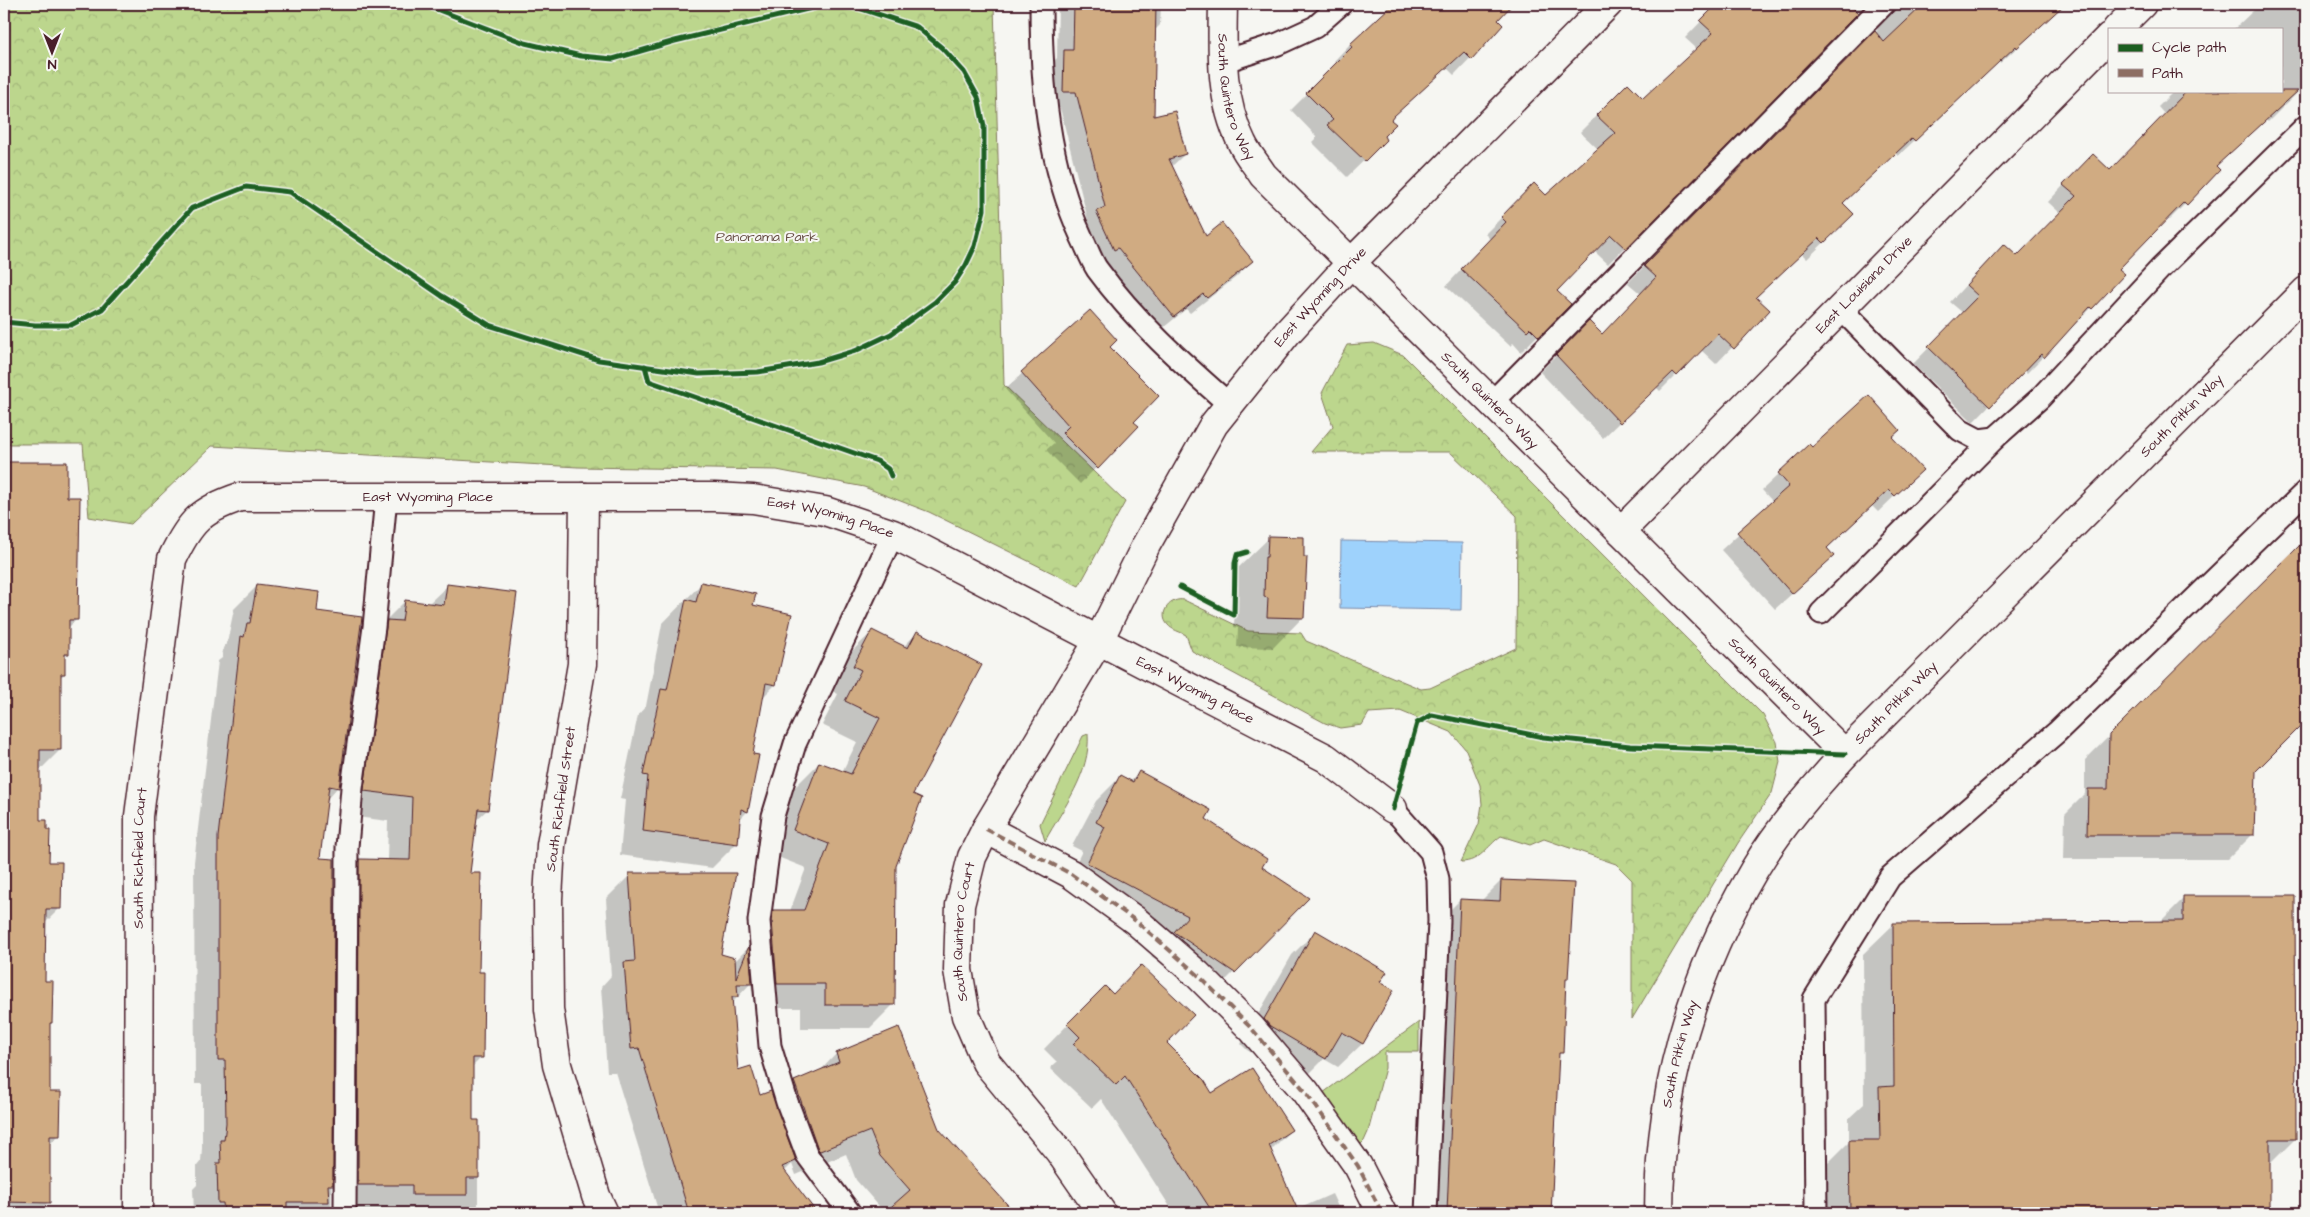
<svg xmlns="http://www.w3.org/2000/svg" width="2310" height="1217" viewBox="0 0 2310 1217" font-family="'Architects Daughter',sans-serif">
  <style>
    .grass { fill: #bcd68d; stroke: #837a5c }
    .park { fill: url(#park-crowns); stroke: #837a5c }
    .water { fill: #9ed2fc; stroke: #7c8aa8 }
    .shadow { fill: #0003 }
    .building { fill: #d0ab82; stroke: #4a1f2b }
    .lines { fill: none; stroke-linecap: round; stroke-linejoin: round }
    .service-casing { stroke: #4a1f2b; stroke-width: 25 }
    .minor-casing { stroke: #4a1f2b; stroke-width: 31 }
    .service { stroke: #f6f6f2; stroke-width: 21 }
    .minor { stroke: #f6f6f2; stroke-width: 28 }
    .quiet { stroke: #8d6e63; stroke-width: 4; stroke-dasharray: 8 4; stroke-linecap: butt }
    .cycleway-casing { stroke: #f6f6f2; stroke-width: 8 }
    .cycleway { stroke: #1b5e20; stroke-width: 5 }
    .labels { text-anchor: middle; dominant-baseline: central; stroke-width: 4; stroke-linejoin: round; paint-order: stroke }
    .street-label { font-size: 14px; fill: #4a1f2b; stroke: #f6f6f2 }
    .park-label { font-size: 14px; fill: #664d44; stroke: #f6f6f2 }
  </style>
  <defs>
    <pattern id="park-crowns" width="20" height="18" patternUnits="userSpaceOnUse" patternTransform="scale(1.25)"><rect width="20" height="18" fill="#bcd68d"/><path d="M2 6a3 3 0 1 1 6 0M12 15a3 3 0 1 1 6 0" fill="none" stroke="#a3b77a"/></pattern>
  </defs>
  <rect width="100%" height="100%" fill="#f6f6f2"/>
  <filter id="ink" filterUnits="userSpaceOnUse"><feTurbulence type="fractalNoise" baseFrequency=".02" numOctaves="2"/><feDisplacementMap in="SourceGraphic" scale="10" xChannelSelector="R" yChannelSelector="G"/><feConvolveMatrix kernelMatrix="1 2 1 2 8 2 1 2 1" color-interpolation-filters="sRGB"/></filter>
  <g filter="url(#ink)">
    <g class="grass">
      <path d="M1088 734C1091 773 1063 808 1045 841L1040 824 1083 736Z"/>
      <path d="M1419 1022V1052H1385V1068L1368 1132 1364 1141 1356 1149 1319 1096Z"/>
    </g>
    <g class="park">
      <path d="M4 4H994L1004 385 1125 502 1079 586 929 512 864 487 777 470 578 467 212 446 131 524 89 517 83 444H4Z"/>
      <path d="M1374 343 1403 355 1763 715 1777 742 1780 762 1772 793 1738 843 1632 1019V880L1616 864 1544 839 1530 845 1501 836C1487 846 1480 862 1461 862L1479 824 1482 804 1480 785 1466 750 1451 732 1400 711 1369 713 1362 725 1340 728 1325 723 1192 651 1186 635C1181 632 1172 630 1168 625 1157 613 1171 597 1184 600L1248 631 1301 633 1306 641 1421 689 1430 688 1516 648 1517 516 1450 452H1311L1333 426 1322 393 1347 345Z"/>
    </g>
    <path class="water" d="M1341 541 1462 543 1461 610 1340 608Z"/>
    <g class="shadow">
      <path d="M1058 4H1161L1160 25 1154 31 1153 117 1185 154 1171 167 1205 238 1252 261 1235 278 1190 313 1186 309 1157 333 1080 228 1088 220 1060 108H1047L1048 67 1057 58Z"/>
      <path d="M1403 4H1512L1496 20 1502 25 1454 75 1447 68 1389 120 1382 136 1385 140 1347 177 1312 142 1317 137 1291 110 1337 64 1334 61 1350 44Z"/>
      <path d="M1718 4H2044L2039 10 2031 35 2000 63 1999 61 1898 156 1895 153 1842 204 1836 231 1807 259 1802 254 1755 297 1768 310 1716 364 1701 350 1660 391 1656 387 1603 438 1540 372 1589 323 1602 335 1641 294 1628 283 1877 31 1880 18 1871 8H1864L1858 11 1608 264 1594 251 1555 291 1569 304 1521 352 1513 343 1510 346 1446 286 1490 239 1485 234 1534 185 1546 196 1598 149 1580 132 1628 84 1643 100 1697 49 1685 38Z"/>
      <path d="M2250 4H2306V84L2268 122 2266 120 2215 166 2219 170 2169 220 2167 218 2118 269 2091 308 2027 373 2024 370 1973 422 1913 364 1963 313 1950 302 1987 262 2017 258 2060 213 2048 202 2076 172H2110L2165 115 2158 107 2174 91H2281V29H2234L2255 9Z"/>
      <path d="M1090 312 1109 347 1132 422 1137 426 1080 484 1046 450 1054 443 1005 389Z"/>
      <path d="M1890 437 1905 486 1878 512 1872 506 1826 549 1816 572 1775 609 1721 550 1773 502 1762 490 1809 446 1812 449Z"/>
      <path d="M4 463H66V498L77 619 68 628V654L64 657V674L60 678V750L39 771V821L59 909 45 923 44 982 51 1023 48 1026V1093L59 1135 48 1146V1202L38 1213H4Z"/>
      <path d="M1269 538 1303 617 1273 648 1237 647 1238 628 1234 627 1235 589 1237 586 1238 568Z"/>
      <path d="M2306 541V719L2255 770 2252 835 2228 859H2064L2065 814 2085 794V760Z"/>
      <path d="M701 584 752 606 775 685 762 698 751 755 757 756 747 812 739 820 736 844 712 868 620 855 625 800 620 799 638 715 646 706 662 624Z"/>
      <path d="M258 585 315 612 338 787 326 800 319 860H333L331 1213H194L193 1189 197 1185V1166L201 1161 202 1148V1084H195L194 862 218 661 222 658 223 648 227 643 234 609Z"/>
      <path d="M447 586 487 810 475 821 469 875 478 974 482 1057 472 1067V1122H478V1213H334L336 884 360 860 387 861 388 821 341 815 381 625 405 601 428 604Z"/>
      <path d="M872 632 903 647 917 633 911 795 895 866 894 1004 870 1028H801V1008H754L751 983 732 1003 737 1072 759 1097 774 1103 794 1082 818 1073 836 1054 938 1130 1013 1213H885L856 1180 846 1154 796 1175 792 1164 784 1172 815 1213H659L615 1072H607L601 987 611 976 606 899 630 875 720 955 734 962 748 948 750 935 774 911H790L806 868 770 854 795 787 819 763 842 772 857 742 822 725 838 694 830 690 848 655Z"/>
      <path d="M1139 773 1205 819 1261 867 1234 972 1210 996 1151 956 1166 941 1064 887 1082 851 1072 846 1096 801 1120 777 1130 782Z"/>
      <path d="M1501 881 1567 978 1564 981 1561 1052 1557 1056 1550 1213H1424L1436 924 1460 900 1481 901Z"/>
      <path d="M2184 898 2295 1139 2269 1165V1213H1820L1819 1172 1849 1142V1118L1864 1104 1863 954 1894 924 2160 922Z"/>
      <path d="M1316 931 1378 983 1393 991 1362 1044 1338 1067 1324 1059 1301 1082 1247 1050 1241 1044 1292 955Z"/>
      <path d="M1081 1011 1165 1043 1212 1094 1291 1130 1270 1151 1296 1210 1332 1194 1341 1213H1190L1188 1209 1180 1213H1174L1101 1099 1092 1108 1050 1068 1057 1062 1044 1049Z"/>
    </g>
    <g class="building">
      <path d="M1074 4H1156L1154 116 1175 111 1186 154 1169 159 1206 236 1222 223 1253 261 1207 298 1203 294 1174 317 1118 248 1114 250 1096 211 1105 207 1076 92H1063L1064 50H1073Z"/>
      <path d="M1393 4H1513L1498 20 1503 25 1472 60 1464 52 1394 116 1391 120 1396 124 1384 136 1386 140 1365 161 1327 125 1333 120 1306 93 1352 47 1350 44Z"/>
      <path d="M1717 4H1849L1858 13 1626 249 1611 235 1557 291 1571 304 1539 337 1530 328 1527 331 1461 269 1506 222 1501 217 1534 183 1546 195 1615 133 1596 115 1628 83 1643 98 1713 33 1700 21Z"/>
      <path d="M1924 4H2065L2017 48 2016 46 1915 141 1912 138 1843 203 1854 214 1824 243 1819 238 1756 297 1770 310 1734 349 1718 334 1677 376 1673 372 1620 423 1556 355 1589 321 1602 334 1656 277 1644 266 1875 31 1884 42Z"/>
      <path d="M2187 91H2298L2216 166 2220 170 2187 205 2184 202 2119 269 2125 274 2092 309 2090 307 2044 358 2041 354 1990 407 1928 347 1978 296 1966 285 2004 244 2017 256 2076 196 2063 185 2093 154 2110 170Z"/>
      <path d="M1090 310 1117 340 1110 347 1159 396 1134 422 1139 426 1098 469 1062 433 1069 426 1021 372Z"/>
      <path d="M1869 395 1900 430 1892 437 1923 470 1895 496 1889 490 1827 548 1834 556 1792 594 1737 532 1789 486 1778 473 1809 444 1812 447Z"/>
      <path d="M4 462H67V497H80L78 620H69V654H65V674H61V750H40V820H47V830H50L49 862H62L61 909H46L45 981H53L52 1023H50V1092H61L60 1136H50V1203L4 1202Z"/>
      <path d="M1268 536 1304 537V557H1307L1304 618 1267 617 1268 598 1264 597 1265 557H1267Z"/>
      <path d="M2306 539V721L2256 771 2254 835H2087L2088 789H2108L2109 735Z"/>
      <path d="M701 582 756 594 753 605 792 614 776 685 766 683 753 754 759 755 748 812 741 809 738 844 643 831 648 776 643 775 661 689 667 690 686 599 696 602Z"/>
      <path d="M257 584 319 592 317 611 362 617 339 788 329 786 320 858 334 859 333 1185H328L329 1202H287V1213H224L223 1203H218L217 1163H221L220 1140H224L226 1123 225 1060H218V837L241 636 244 637 247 623H250Z"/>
      <path d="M447 584 517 593 488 810 478 809 470 873H481L479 972H484L483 1058H473V1120H479V1178H467V1195H412V1185H358L359 859 410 860 412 797 364 791V789L387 620 402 621 405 600 444 605Z"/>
      <path d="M872 630 908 648 917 631 982 665 913 794 922 798 896 866 895 1005H825V984H777L772 921 773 910H804L829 844 793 830 819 762 851 774 880 718 845 701 861 670 853 666Z"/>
      <path d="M1139 771 1211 810 1206 819 1267 859 1262 867 1309 898 1235 973 1174 932 1188 916 1087 863 1105 827 1096 822 1120 775 1133 782Z"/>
      <path d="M629 873H736L721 954 735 958 736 978 749 946 752 984H737L738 997H732L738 1070 751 1066 760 1095 771 1091 796 1161 782 1167 817 1213H689L639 1048 631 1049 624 962 635 961Z"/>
      <path d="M1501 880 1574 883 1568 979H1566L1563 1053H1559L1551 1213 1447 1212 1460 899 1500 901Z"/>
      <path d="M2183 896H2295L2296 1139H2270V1213H1850L1849 1140H1880L1879 1087 1894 1086 1893 923 2183 921Z"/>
      <path d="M1315 930 1387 972 1380 982 1394 990 1363 1044 1342 1032 1326 1059 1270 1026 1264 1019Z"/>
      <path d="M1141 965 1194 1015 1167 1043 1204 1080 1212 1093 1252 1068 1292 1130 1269 1145 1299 1213H1213L1125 1076 1116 1085 1073 1044 1080 1037 1067 1024 1105 986 1113 994Z"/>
      <path d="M899 1027 939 1129 1015 1213H884L910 1190 880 1156 870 1131 820 1151 818 1149 794 1081 839 1062 836 1053Z"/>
    </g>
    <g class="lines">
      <defs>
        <g id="service">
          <path d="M1041 4C1041 84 1048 165 1082 238 1087 248 1091 260 1097 269 1135 321 1182 363 1230 405"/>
          <path d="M1222 62 1278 44 1315 27 1341 4"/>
          <path d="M1841 309 1960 430 1979 440 1995 438"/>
          <path d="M1491 403 1884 4"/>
          <path d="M1821 613 1995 438 2040 398 2160 269 2306 126"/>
          <path d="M1393 809 1431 852 1438 879 1439 921 1426 1213"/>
          <path d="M345 1213 347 847 352 788 374 627 386 497"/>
          <path d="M850 1213 807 1155 787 1102 770 1046 759 921 773 816 795 744 893 534"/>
          <path d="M1816 1213 1814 999 1890 877 2057 732 2306 491"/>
        </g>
        <g id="minor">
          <path id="s1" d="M1223 4C1222 51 1220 100 1242 143 1247 154 1256 164 1263 175L1845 754"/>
          <path d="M2117 29 2142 4"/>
          <path d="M584 497 582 664 551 845 548 899 549 1009 557 1065 596 1196 604 1213"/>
          <path id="s2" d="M1621 531 2109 37"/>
          <path d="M986 829 1071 874 1136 921 1197 974 1252 1029 1305 1091 1358 1166 1382 1213"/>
          <path id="s3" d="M138 1213 139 816 172 559C190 521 201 510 240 497H714L753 499 825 511 893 534 1326 758 1393 809"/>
          <path id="s4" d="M1102 1213 1059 1151 986 1062 966 1016 958 970 960 905 972 857 986 829 1099 640 1146 545 1214 424 1287 333 1351 263 1608 4"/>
          <path id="s5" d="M1659 1213C1659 1089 1691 977 1754 870 1779 828 1812 790 1845 754L2306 291"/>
        </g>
      </defs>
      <use href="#service" class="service-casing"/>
      <use href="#minor" class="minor-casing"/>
      <use href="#service" class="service"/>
      <use href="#minor" class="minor"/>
      <path class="quiet" d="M986 829 1071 874 1136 921 1197 974 1252 1029 1305 1091 1358 1166 1382 1213"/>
      <defs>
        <g id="cycleway">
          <path d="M4 322 35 325H71L102 309 192 208 246 187 290 192 442 296 489 325 599 360 699 374 758 372 818 362 855 351 891 334 935 302 955 282 966 265 975 246 984 210V126L978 97 964 72 942 48 917 27 859 8 837 5 816 7 675 41 613 59 581 56 525 43 423 4"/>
          <path d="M645 366 649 381 877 461 888 469 891 476"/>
          <path d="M1180 587 1234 615 1235 563 1237 555 1247 552"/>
          <path d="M1393 809 1417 723 1432 715 1543 737 1630 746 1845 754"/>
        </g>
      </defs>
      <use href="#cycleway" class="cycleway-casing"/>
      <use href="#cycleway" class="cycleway"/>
    </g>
  </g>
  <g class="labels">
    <g class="street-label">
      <text stroke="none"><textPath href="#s1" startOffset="95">South Quintero Way</textPath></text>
      <text stroke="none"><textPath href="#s2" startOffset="346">East Louisiana Drive</textPath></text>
      <text stroke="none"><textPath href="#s4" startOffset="1064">East Wyoming Drive</textPath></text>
      <text stroke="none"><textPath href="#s1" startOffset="500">South Quintero Way</textPath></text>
      <text stroke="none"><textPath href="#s5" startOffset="985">South Pitkin Way</textPath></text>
      <text stroke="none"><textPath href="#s3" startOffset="940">East Wyoming Place</textPath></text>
      <text stroke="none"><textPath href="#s3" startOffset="1345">East Wyoming Place</textPath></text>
      <text stroke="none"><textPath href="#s1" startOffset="905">South Quintero Way</textPath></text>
      <text stroke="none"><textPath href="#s3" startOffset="1750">East Wyoming Place</textPath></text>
      <text stroke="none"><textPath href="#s5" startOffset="580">South Pitkin Way</textPath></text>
      <text transform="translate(561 799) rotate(-82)">South Richfield Street</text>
      <text stroke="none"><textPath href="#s3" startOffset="355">South Richfield Court</textPath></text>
      <text stroke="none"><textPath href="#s4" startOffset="326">South Quintero Court</textPath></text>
      <text stroke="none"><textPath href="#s5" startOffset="161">South Pitkin Way</textPath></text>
    </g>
    <g class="park-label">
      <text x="767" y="237">Panorama Park</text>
    </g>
  </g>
  <rect width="2310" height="1217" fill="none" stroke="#f6f6f2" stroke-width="20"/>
  <rect x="10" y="10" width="2290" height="1197" fill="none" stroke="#4a1f2b" stroke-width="2" filter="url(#ink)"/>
  <rect x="2108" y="28" width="175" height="65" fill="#f6f6f2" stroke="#b1a0a2"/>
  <rect x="2118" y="44" width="25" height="8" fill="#1b5e20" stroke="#b1a0a2"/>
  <text x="2152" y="52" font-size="15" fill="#4a1f2b">Cycle path</text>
  <rect x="2118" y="69" width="25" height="8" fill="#8d6e63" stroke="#b1a0a2"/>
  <text x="2152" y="78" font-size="15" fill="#4a1f2b">Path</text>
  <g transform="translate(52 52) rotate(180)" stroke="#f6f6f2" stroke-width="4" paint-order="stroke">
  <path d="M0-4L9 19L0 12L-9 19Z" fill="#4a1f2b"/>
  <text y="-8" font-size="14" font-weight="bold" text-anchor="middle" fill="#4a1f2b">N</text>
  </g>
</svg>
